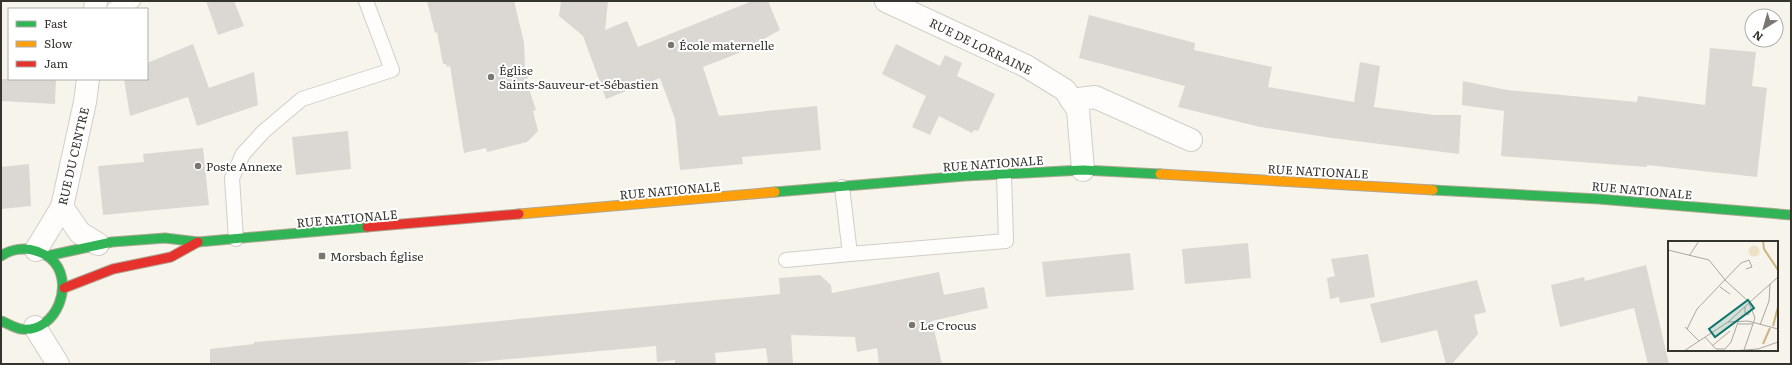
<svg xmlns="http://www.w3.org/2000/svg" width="1792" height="365" viewBox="0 0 1792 365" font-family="Literata,serif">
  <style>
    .building { fill: #dbd8d3 }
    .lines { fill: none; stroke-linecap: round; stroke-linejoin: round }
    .lane-casing { stroke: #d0cec8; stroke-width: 16 }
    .street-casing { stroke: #d0cec8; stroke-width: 24 }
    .fast-casing { stroke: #aea693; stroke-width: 11 }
    .slow-casing { stroke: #aea693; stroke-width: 11 }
    .jam-casing { stroke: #aea693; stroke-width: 11 }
    .lane { stroke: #fefdfc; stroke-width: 14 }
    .street { stroke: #fefdfc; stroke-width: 22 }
    .fast { stroke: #30b455; stroke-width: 9 }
    .slow { stroke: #ff9f0a; stroke-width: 9 }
    .jam { stroke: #e5322d; stroke-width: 9 }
    .poi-dot { fill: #7a7771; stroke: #fff; stroke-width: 1.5 }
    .labels { text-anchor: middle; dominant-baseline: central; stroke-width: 4; stroke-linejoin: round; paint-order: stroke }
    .poi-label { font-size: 12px; fill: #36342f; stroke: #fff; text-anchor: start }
    .street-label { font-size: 12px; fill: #36342f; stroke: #fff }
    .inset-river { fill: none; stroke: #ccb583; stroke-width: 2 }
    .inset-road { fill: none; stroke: #aaa7a0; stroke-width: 1 }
    .view { fill: #0f766e; fill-opacity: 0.15; stroke: #0f766e; stroke-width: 2 }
    .inset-edge { fill: none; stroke: #36342f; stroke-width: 2 }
  </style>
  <rect width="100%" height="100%" fill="#f7f4ec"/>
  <g class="building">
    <path d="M206 1H234L244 26 218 35Z"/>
    <path d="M427 1H514L524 42 525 67 528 79 526 80 536 110 533 111 538 131 527 142 487 152 486 148 464 153 450 66 447 67 446 64H443L437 32 435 33Z"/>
    <path d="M561 1H608L605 30 627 21 638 47 752 1H768L780 30 760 41 762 44 703 67 719 116 817 106 821 150 742 157 743 164 680 170 675 119 660 78 606 99 583 36 559 16Z"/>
    <path d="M1089 15 1195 43 1194 50 1272 67 1268 87 1354 102 1360 62 1380 66 1374 107 1434 115H1461L1459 154 1332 138 1260 127 1178 107 1185 86 1079 58Z"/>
    <path d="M193 44 209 88 254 72 258 105 197 126 188 97 130 116 124 79H147V63Z"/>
    <path d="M896 44 940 66 945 55 962 63 957 76 995 94 978 131 974 130 972 133 939 116 930 135 912 127 926 96 882 74Z"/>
    <path d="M1710 48 1756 52 1752 86 1767 88 1757 177 1647 165V167L1501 156 1504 111 1462 105 1463 81 1507 90 1637 102 1638 96 1705 105Z"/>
    <path d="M1 79H56L55 104 1 101Z"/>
    <path d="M348 131 351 169 296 175 292 137Z"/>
    <path d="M203 148 209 205 103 215 98 166 144 162 143 154Z"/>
    <path d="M29 164 31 206 1 209V167Z"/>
    <path d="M1248 243 1251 278 1185 284 1182 249Z"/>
    <path d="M1130 253 1134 290 1046 297 1042 262Z"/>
    <path d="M1368 254 1375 297 1340 303 1339 297 1330 299 1327 278 1335 276 1331 259Z"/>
    <path d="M1646 265 1669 364H1648L1634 308 1560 327 1551 285 1584 277 1585 281Z"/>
    <path d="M939 272 944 295 984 287 988 308 932 321 942 364H879L877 348 857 352 855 337 791 335 793 364H768L766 348 715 353 716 364H675V360L657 362 656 346 454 364H210V349L254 344V342L426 328 780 294 779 278 820 275 831 285 832 293Z"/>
    <path d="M1477 280 1486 312 1474 315 1478 334 1452 364H1446L1437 330 1381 343 1370 304Z"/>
  </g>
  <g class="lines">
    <defs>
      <g id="lane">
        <path d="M114 9 133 1"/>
        <path d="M236 239 232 178 243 154 264 131 302 99 392 70 366 1"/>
        <path d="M850 254 1006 241 1004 174"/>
        <path d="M786 260 850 254 842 187"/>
      </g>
      <g id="street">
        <path d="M886 1 1026 66 1065 90 1078 110 1083 170"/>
        <path d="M95 9 96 1"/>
        <path d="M1071 100 1095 97 1191 140"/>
        <path d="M62 207 80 233 98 244"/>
        <path d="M36 250 62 207 85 102 88 79"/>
        <path d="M35 327 58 364"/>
      </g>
      <g id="fast">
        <path d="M1433 190 1599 199 1791 215"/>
        <path d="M775 192 965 176 1083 170 1160 174"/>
        <path d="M1 256C11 249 25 247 36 251 41 253 47 255 50 258 77 280 57 334 21 329 15 328 7 323 1 321"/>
        <path d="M47 256 112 242 165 238 198 242 367 227"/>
      </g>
      <g id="slow">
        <path d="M1160 174 1433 190"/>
        <path d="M519 214 775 192"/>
      </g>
      <g id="jam">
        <path d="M367 227 519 214"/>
        <path d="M64 288 113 269 171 257 198 242"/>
      </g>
    </defs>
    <use href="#lane" class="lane-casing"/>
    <use href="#street" class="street-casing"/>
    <use href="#fast" class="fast-casing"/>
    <use href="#slow" class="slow-casing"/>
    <use href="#jam" class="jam-casing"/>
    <use href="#lane" class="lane"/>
    <use href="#street" class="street"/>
    <use href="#fast" class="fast"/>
    <use href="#slow" class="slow"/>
    <use href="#jam" class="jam"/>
  </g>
  <g class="poi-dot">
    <circle cx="671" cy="45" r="4"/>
    <circle cx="491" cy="77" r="4"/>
    <circle cx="198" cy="166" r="4"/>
    <rect x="318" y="252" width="8" height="8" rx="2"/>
    <circle cx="912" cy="325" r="4"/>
  </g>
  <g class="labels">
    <g class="poi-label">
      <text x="679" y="45">École maternelle</text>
      <text x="499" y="70">Église<tspan x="499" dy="14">Saints-Sauveur-et-Sébastien</tspan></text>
      <text x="206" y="166">Poste Annexe</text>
      <text x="330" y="256">Morsbach Église</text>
      <text x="920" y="325">Le Crocus</text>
    </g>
    <g class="street-label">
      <text transform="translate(981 46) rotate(26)">RUE DE LORRAINE</text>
      <text transform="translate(73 156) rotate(-77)">RUE DU CENTRE</text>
      <text transform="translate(993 163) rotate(-4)">RUE NATIONALE</text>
      <text transform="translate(1318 171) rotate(3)">RUE NATIONALE</text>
      <text transform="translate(670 190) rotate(-5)">RUE NATIONALE</text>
      <text transform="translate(1642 190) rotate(5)">RUE NATIONALE</text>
      <text transform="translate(347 218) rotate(-5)">RUE NATIONALE</text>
    </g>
  </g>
  <g transform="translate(1668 241)">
    <rect width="110" height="110" fill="#f7f4ec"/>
    <path d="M80.5 10a5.5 5.5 0 1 1 11 0a5.5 5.5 0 1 1-11 0Z" fill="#eee1c7"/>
    <path class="inset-river" d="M95 0 96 8 110 29M105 85 110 66M95 103 102 87"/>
    <path class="inset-road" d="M0 9 41 19 58 40 80 60M21 15 31 0M52 46 62 53M82 61 110 36M77 66V72L80 74 84 68M60 81 80 80 110 88M70 83H85M92 84 101 60 102 43M17 86 31 100M19 88 29 68 73 22 81 19 84 26 78 28M37 96 48 108H57L63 101 70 81M44 105 62 90M76 109 87 77 81 62M16 110 60 81 81 62M63 110 90 108 110 101"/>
    <path class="view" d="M80 59 86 67 47 96 41 88Z"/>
    <rect width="110" height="110" class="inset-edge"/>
  </g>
  <rect width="1792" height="365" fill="none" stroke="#36342f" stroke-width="4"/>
  <rect x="8" y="8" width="140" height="72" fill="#ffffff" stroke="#afaeac"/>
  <rect x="16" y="21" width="20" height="6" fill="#30b455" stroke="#afaeac"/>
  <text x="44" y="28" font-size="12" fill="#36342f">Fast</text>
  <rect x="16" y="41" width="20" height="6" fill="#ff9f0a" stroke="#afaeac"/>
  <text x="44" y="48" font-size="12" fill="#36342f">Slow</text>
  <rect x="16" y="61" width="20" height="6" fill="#e5322d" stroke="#afaeac"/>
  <text x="44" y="68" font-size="12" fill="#36342f">Jam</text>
  <g transform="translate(1764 28) rotate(217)"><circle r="19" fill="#ffffff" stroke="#afaeac"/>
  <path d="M0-3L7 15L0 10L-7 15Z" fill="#7a7771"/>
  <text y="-6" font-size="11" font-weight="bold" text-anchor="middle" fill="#36342f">N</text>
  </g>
</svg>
